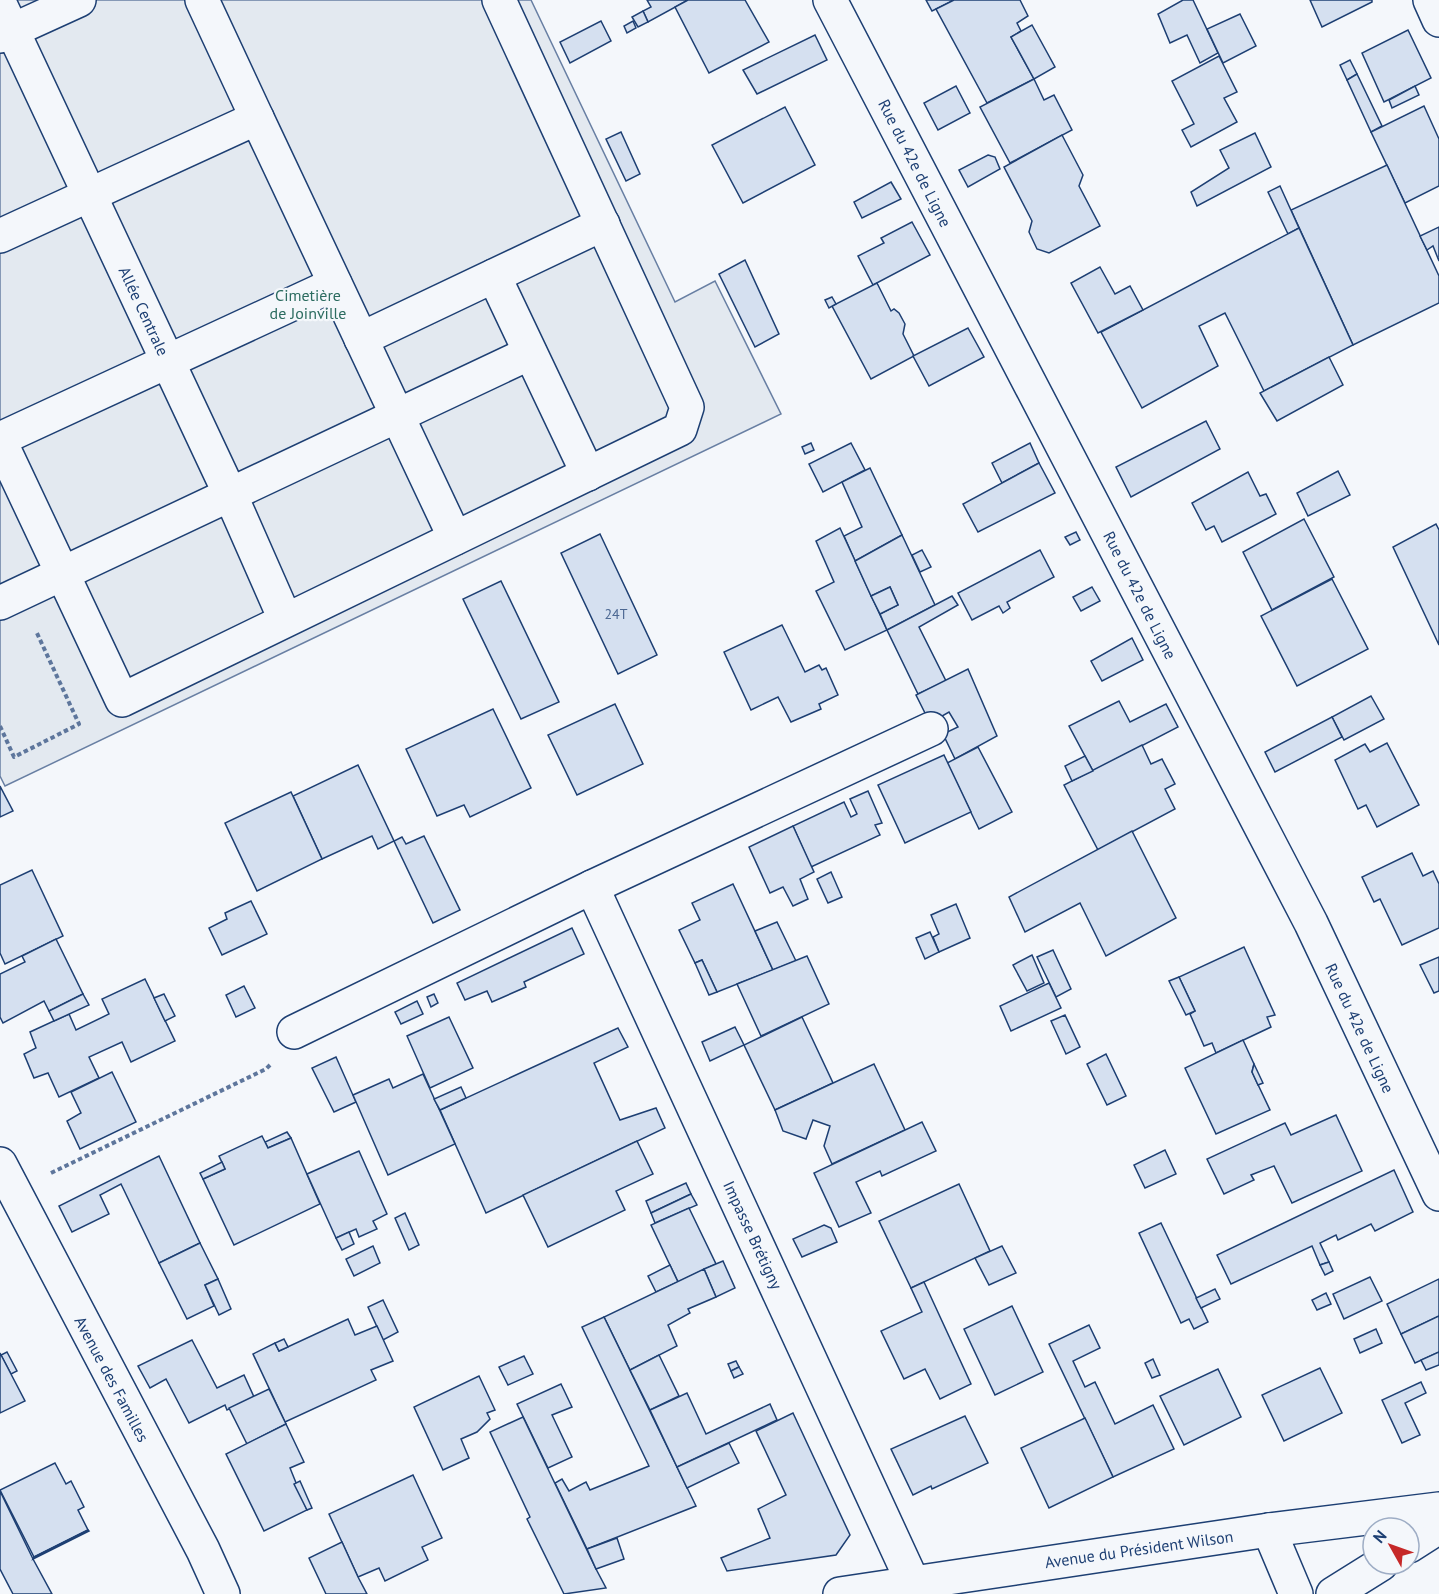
<svg xmlns="http://www.w3.org/2000/svg" width="1439" height="1594" viewBox="0 0 1439 1594" font-family="'PT Sans',sans-serif">
  <style>
    .green { fill: #e3e9f0; stroke: #687fa3; stroke-width: 1.5 }
    .building { fill: #d5e0f0; stroke: #1d3f73; stroke-width: 1.5 }
    .lines { fill: none; stroke-linecap: round; stroke-linejoin: round }
    .minor-casing { stroke: #1d3f73; stroke-width: 36 }
    .path { stroke: #5e769c; stroke-width: 4; stroke-dasharray: 4.5 3; stroke-linecap: butt }
    .minor { stroke: #f4f7fb; stroke-width: 33 }
    .labels { text-anchor: middle; dominant-baseline: central; stroke-width: 4.5; stroke-linejoin: round; paint-order: stroke }
    .number-label { font-size: 14px; fill: #4b6792 }
    .street-label { font-size: 16px; fill: #1d3f73; stroke: #f4f7fb }
    .park-label { font-size: 16px; fill: #2c6c60; stroke: #f4f7fb }
  </style>
  <rect width="100%" height="100%" fill="#f4f7fb"/>
  <path class="green" d="M0 0H531L675 302 715 281 781 414 5 786 0 776Z"/>
  <g class="building">
    <path d="M647 0H688L648 22 643 11 651 7Z"/>
    <path d="M688 0H745L769 42 709 73 675 7Z"/>
    <path d="M926 0H954L932 11Z"/>
    <path d="M954 0H1020L1028 16 1017 23 1021 31 1011 37 1034 79 987 103 936 9Z"/>
    <path d="M1183 0H1193L1218 53 1200 63 1187 35 1170 43 1158 14Z"/>
    <path d="M1310 0H1372V2L1322 27Z"/>
    <path d="M643 11 648 22 638 27 632 17Z"/>
    <path d="M1240 14 1256 46 1223 63 1207 29Z"/>
    <path d="M601 21 611 41 570 63 560 42Z"/>
    <path d="M633 21 636 28 627 33 624 26Z"/>
    <path d="M1032 25 1055 67 1034 79 1011 37Z"/>
    <path d="M1408 30 1431 78 1384 102 1362 53Z"/>
    <path d="M815 35 827 60 757 94 743 70Z"/>
    <path d="M1219 56 1237 92 1224 98 1237 122 1191 147 1182 130 1194 124 1172 81Z"/>
    <path d="M1350 60 1357 74 1347 80 1340 65Z"/>
    <path d="M1357 74 1382 126 1371 132 1347 80Z"/>
    <path d="M1034 79 1044 100 1054 95 1072 130 1010 163 980 107Z"/>
    <path d="M956 86 970 113 938 130 924 103Z"/>
    <path d="M1415 86 1419 95 1392 108 1389 100Z"/>
    <path d="M1424 106 1439 139V186L1405 203 1371 132Z"/>
    <path d="M785 107 815 165 743 203 712 145Z"/>
    <path d="M621 132 640 174 626 181 606 139Z"/>
    <path d="M1255 133 1271 167 1197 206 1191 192 1229 168 1220 150Z"/>
    <path d="M1062 135 1083 175 1079 186 1100 226 1049 253 1037 249 1029 232 1032 221 1004 167Z"/>
    <path d="M988 155 995 157 1000 169 968 187 959 170Z"/>
    <path d="M1387 165 1439 276V303L1353 345 1291 210Z"/>
    <path d="M891 182 901 199 862 218 854 202Z"/>
    <path d="M1280 186 1299 228 1288 234 1268 192Z"/>
    <path d="M912 222 930 255 873 285 858 256 884 243 881 238Z"/>
    <path d="M1439 227V261L1433 246 1427 250 1420 236Z"/>
    <path d="M1299 228 1353 345 1264 391 1225 313 1199 326 1218 366 1142 408 1101 332Z"/>
    <path d="M745 260 779 334 755 347 719 274Z"/>
    <path d="M1100 267 1115 294 1130 286 1143 310 1098 333 1071 283Z"/>
    <path d="M877 283 891 311 894 309 899 313 905 324 903 334 914 356 871 379 832 306Z"/>
    <path d="M832 297 836 304 829 308 825 300Z"/>
    <path d="M968 328 984 357 929 386 913 356Z"/>
    <path d="M1329 357 1343 385 1277 421 1260 393Z"/>
    <path d="M1206 421 1220 449 1131 497 1116 467Z"/>
    <path d="M811 443 814 450 805 454 802 447Z"/>
    <path d="M851 443 865 470 823 492 809 464Z"/>
    <path d="M1030 443 1039 463 1002 483 992 463Z"/>
    <path d="M1039 463 1055 493 978 532 963 504Z"/>
    <path d="M870 468 902 535 855 561 844 536 862 527 842 482Z"/>
    <path d="M1338 471 1350 495 1308 516 1297 493Z"/>
    <path d="M1248 472 1260 496 1266 494 1276 514 1222 542 1214 526 1206 530 1192 503Z"/>
    <path d="M1304 519 1334 577 1272 610 1243 552Z"/>
    <path d="M1436 524 1439 530V645L1393 547Z"/>
    <path d="M840 528 887 630 845 650 816 591 834 582 816 541Z"/>
    <path d="M1076 532 1080 540 1070 545 1065 537Z"/>
    <path d="M600 534 657 655 618 674 561 553Z"/>
    <path d="M902 535 935 605 887 630 880 614 898 605 890 587 871 596 855 561Z"/>
    <path d="M922 550 931 567 920 572 912 555Z"/>
    <path d="M1040 550 1054 577 1007 602 1010 608 1003 613 999 606 972 620 958 593Z"/>
    <path d="M1332 579 1368 649 1297 686 1261 616Z"/>
    <path d="M501 581 559 702 521 719 463 599Z"/>
    <path d="M890 587 898 605 880 614 871 596Z"/>
    <path d="M1092 587 1100 601 1081 611 1073 597Z"/>
    <path d="M952 596 958 605 919 627 946 681 918 694 887 630Z"/>
    <path d="M782 625 805 672 819 665 822 670 826 668 838 695 819 704 821 709 791 722 778 697 751 710 724 652Z"/>
    <path d="M1132 638 1143 660 1102 681 1091 661Z"/>
    <path d="M968 669 997 736 955 759 943 734 958 727 949 712 930 723 916 695Z"/>
    <path d="M1371 696 1384 719 1344 740 1332 717Z"/>
    <path d="M1119 701 1130 722 1166 704 1178 727 1093 771 1069 726Z"/>
    <path d="M615 704 643 764 577 795 548 735Z"/>
    <path d="M493 709 531 788 470 817 464 805 437 816 406 749Z"/>
    <path d="M1332 717 1342 737 1275 772 1265 752Z"/>
    <path d="M1387 743 1419 805 1377 827 1366 805 1358 809 1335 760 1365 744 1370 752Z"/>
    <path d="M1142 745 1151 764 1162 759 1175 784 1165 789 1175 809 1098 850 1064 785Z"/>
    <path d="M978 747 1012 812 979 829 947 763Z"/>
    <path d="M944 755 971 812 905 843 878 785Z"/>
    <path d="M1085 756 1093 771 1072 781 1065 766Z"/>
    <path d="M358 765 394 841 378 849 372 836 322 859 293 796Z"/>
    <path d="M0 786 13 811 0 817Z"/>
    <path d="M868 791 882 823 875 825 880 835 811 867 793 826 844 802 851 817 857 814 850 799Z"/>
    <path d="M291 792 322 859 257 891 225 823Z"/>
    <path d="M793 826 814 872 800 879 808 899 793 906 783 887 770 893 749 847Z"/>
    <path d="M1132 831 1176 918 1106 956 1080 903 1025 932 1009 897Z"/>
    <path d="M424 836 460 910 433 923 394 841 402 837 406 844Z"/>
    <path d="M1412 853 1423 876 1433 871 1439 884V928L1402 945 1380 899 1374 902 1362 877Z"/>
    <path d="M32 870 63 936 5 964 0 953V885Z"/>
    <path d="M831 872 842 897 828 903 817 879Z"/>
    <path d="M733 884 773 970 717 992 702 960 695 963 679 930 700 920 692 903Z"/>
    <path d="M251 901 267 934 222 955 209 928 227 919 225 913Z"/>
    <path d="M956 904 970 938 939 952 933 937 939 934 931 915Z"/>
    <path d="M777 922 796 961 773 970 755 931Z"/>
    <path d="M572 928 584 954 524 982 526 987 492 1002 487 991 465 1000 457 983Z"/>
    <path d="M930 932 939 952 925 959 916 938Z"/>
    <path d="M56 939 83 994 49 1011 44 1001 3 1023 0 1017V974L25 962 22 956Z"/>
    <path d="M1244 947 1275 1015 1267 1017 1271 1027 1216 1053 1212 1043 1204 1046 1190 1014 1195 1011 1179 977Z"/>
    <path d="M1053 950 1071 989 1056 997 1037 957Z"/>
    <path d="M1032 955 1044 983 1027 991 1013 965Z"/>
    <path d="M807 956 829 1004 761 1036 737 984Z"/>
    <path d="M1439 957V991L1434 993 1420 965Z"/>
    <path d="M702 960 717 992 709 995 695 963Z"/>
    <path d="M1179 977 1195 1011 1186 1015 1169 981Z"/>
    <path d="M145 979 175 1041 131 1062 122 1042 89 1057 99 1078 59 1097 48 1073 34 1078 24 1054 36 1048 30 1032 69 1014 76 1030 109 1014 102 999Z"/>
    <path d="M1049 983 1061 1008 1011 1031 1000 1006Z"/>
    <path d="M244 986 255 1008 236 1017 226 995Z"/>
    <path d="M83 994 89 1005 54 1021 49 1011Z"/>
    <path d="M164 994 175 1016 165 1021 154 998Z"/>
    <path d="M434 994 438 1003 431 1007 427 997Z"/>
    <path d="M417 1001 423 1014 401 1024 395 1012Z"/>
    <path d="M1065 1015 1080 1047 1066 1054 1051 1021Z"/>
    <path d="M449 1017 473 1068 430 1088 407 1036Z"/>
    <path d="M802 1017 833 1083 775 1110 744 1045Z"/>
    <path d="M735 1027 744 1045 710 1061 702 1042Z"/>
    <path d="M618 1028 628 1047 594 1063 620 1120 656 1108 665 1128 486 1213 440 1110Z"/>
    <path d="M1243 1040 1254 1064 1252 1072 1270 1110 1216 1134 1185 1068Z"/>
    <path d="M1106 1054 1126 1096 1107 1105 1087 1064Z"/>
    <path d="M336 1057 356 1102 334 1112 312 1068Z"/>
    <path d="M874 1064 905 1130 832 1164 824 1146 830 1126 813 1120 806 1139 783 1131 775 1110Z"/>
    <path d="M1254 1064 1263 1083 1258 1085 1252 1072Z"/>
    <path d="M112 1072 136 1122 80 1149 67 1121 81 1113 71 1092Z"/>
    <path d="M423 1074 455 1144 388 1175 353 1095 389 1079 393 1088Z"/>
    <path d="M461 1087 466 1098 440 1110 434 1099Z"/>
    <path d="M1336 1115 1362 1171 1292 1203 1274 1166 1251 1175 1254 1180 1224 1194 1207 1159 1285 1123 1291 1135Z"/>
    <path d="M922 1122 936 1151 882 1176 880 1171 856 1182 871 1213 839 1227 814 1173Z"/>
    <path d="M287 1132 291 1138 268 1148 265 1142Z"/>
    <path d="M262 1136 268 1148 291 1138 320 1204 234 1245 203 1179 225 1169 219 1156Z"/>
    <path d="M637 1141 653 1174 616 1191 625 1210 548 1247 523 1195Z"/>
    <path d="M1165 1150 1176 1174 1145 1188 1134 1165Z"/>
    <path d="M359 1151 387 1214 373 1221 377 1229 359 1237 356 1229 336 1238 307 1174Z"/>
    <path d="M159 1156 200 1243 159 1263 121 1184 100 1195 109 1214 72 1232 59 1206Z"/>
    <path d="M222 1162 225 1169 203 1179 200 1173Z"/>
    <path d="M1394 1170 1413 1212 1375 1231 1371 1224 1338 1240 1336 1235 1320 1243 1329 1262 1320 1265 1312 1246 1231 1284 1217 1255Z"/>
    <path d="M686 1183 691 1194 651 1213 646 1201Z"/>
    <path d="M959 1184 990 1251 911 1288 879 1221Z"/>
    <path d="M691 1194 697 1205 655 1223 651 1213Z"/>
    <path d="M689 1208 716 1264 678 1282 651 1225Z"/>
    <path d="M405 1213 419 1245 409 1250 395 1218Z"/>
    <path d="M1161 1223 1208 1322 1194 1329 1189 1319 1181 1323 1139 1233Z"/>
    <path d="M824 1225 831 1228 837 1242 802 1257 793 1239Z"/>
    <path d="M349 1232 354 1244 342 1250 336 1238Z"/>
    <path d="M200 1243 218 1279 205 1285 214 1306 187 1319 159 1263Z"/>
    <path d="M373 1246 380 1263 354 1276 346 1259Z"/>
    <path d="M1002 1246 1016 1273 989 1285 975 1258Z"/>
    <path d="M723 1261 735 1288 716 1297 704 1269Z"/>
    <path d="M1329 1262 1333 1271 1325 1275 1320 1265Z"/>
    <path d="M670 1265 678 1282 656 1292 648 1276Z"/>
    <path d="M704 1269 716 1297 688 1309 690 1313 668 1325 677 1346 630 1370 604 1317Z"/>
    <path d="M1370 1277 1382 1301 1344 1319 1333 1294Z"/>
    <path d="M218 1279 231 1309 219 1315 205 1285Z"/>
    <path d="M1439 1279V1316L1401 1334 1387 1304Z"/>
    <path d="M924 1282 971 1384 940 1399 925 1369 904 1379 881 1331 922 1312 911 1288Z"/>
    <path d="M1215 1289 1220 1299 1201 1308 1196 1298Z"/>
    <path d="M1326 1293 1331 1304 1317 1310 1312 1300Z"/>
    <path d="M383 1300 398 1332 383 1340 368 1307Z"/>
    <path d="M1012 1306 1043 1372 995 1395 964 1329Z"/>
    <path d="M1439 1316V1352L1415 1363 1401 1334Z"/>
    <path d="M604 1317 696 1506 587 1549 555 1483 562 1479 569 1491 586 1482 590 1490 649 1466 582 1327Z"/>
    <path d="M348 1319 355 1335 377 1326 393 1361 371 1370 376 1380 285 1422 253 1354 275 1343 279 1351Z"/>
    <path d="M1089 1325 1100 1348 1073 1361 1085 1387 1095 1382 1115 1424 1153 1405 1174 1449 1113 1477 1049 1344Z"/>
    <path d="M1376 1329 1382 1343 1360 1353 1354 1339Z"/>
    <path d="M284 1339 288 1347 279 1351 275 1343Z"/>
    <path d="M192 1340 217 1388 244 1375 254 1397 227 1410 225 1405 189 1423 166 1379 150 1388 138 1366Z"/>
    <path d="M7 1352 17 1371 11 1374 1 1355Z"/>
    <path d="M1439 1352V1365L1426 1370 1421 1360Z"/>
    <path d="M0 1353 25 1401 0 1413Z"/>
    <path d="M659 1355 679 1396 650 1410 630 1370Z"/>
    <path d="M524 1356 533 1374 508 1385 499 1367Z"/>
    <path d="M1153 1359 1160 1375 1152 1378 1145 1363Z"/>
    <path d="M736 1361 739 1367 731 1371 728 1364Z"/>
    <path d="M739 1367 743 1374 734 1378 731 1371Z"/>
    <path d="M1320 1368 1342 1413 1284 1441 1262 1395Z"/>
    <path d="M1218 1369 1241 1417 1184 1445 1160 1396Z"/>
    <path d="M479 1376 495 1410 487 1413 490 1419 477 1432 461 1439 469 1458 443 1470 414 1407Z"/>
    <path d="M1421 1382 1426 1393 1405 1403 1420 1435 1402 1443 1382 1400Z"/>
    <path d="M561 1384 572 1407 552 1415 572 1457 548 1468 517 1404Z"/>
    <path d="M269 1389 286 1424 247 1444 229 1408Z"/>
    <path d="M687 1393 706 1434 770 1404 777 1420 677 1467 650 1410Z"/>
    <path d="M793 1413 850 1535 836 1555 727 1571 721 1558 770 1538 758 1509 786 1495 756 1431Z"/>
    <path d="M965 1416 988 1463 932 1489 931 1486 913 1495 891 1449Z"/>
    <path d="M523 1417 596 1569 606 1588 564 1594 527 1519 530 1517 490 1432Z"/>
    <path d="M1085 1418 1113 1477 1049 1508 1021 1448Z"/>
    <path d="M286 1424 304 1462 290 1468 307 1510 264 1531 226 1454Z"/>
    <path d="M729 1443 739 1463 687 1488 677 1467Z"/>
    <path d="M55 1463 66 1484 71 1481 84 1507 78 1510 88 1530 34 1557 0 1490Z"/>
    <path d="M413 1475 442 1538 422 1547 428 1560 385 1581 379 1568 358 1577 329 1514Z"/>
    <path d="M300 1481 312 1508 307 1510 294 1484Z"/>
    <path d="M0 1491 33 1559 52 1594H13L0 1569Z"/>
    <path d="M88 1530 89 1531 33 1559 34 1557Z"/>
    <path d="M617 1538 624 1559 596 1569 587 1549Z"/>
    <path d="M342 1542 358 1577 367 1594H326L309 1558Z"/>
  </g>
  <g class="lines">
    <defs>
      <g id="minor">
        <path d="M202 0 257 118"/>
        <path d="M830 0 1311 923 1439 1194"/>
        <path d="M1430 0 1439 20"/>
        <path d="M0 4 230 494 285 619"/>
        <path d="M0 36 79 0"/>
        <path d="M0 236 257 118 455 538"/>
        <path d="M494 276 588 474"/>
        <path d="M361 339 603 224"/>
        <path d="M0 439 335 284"/>
        <path d="M0 441 122 700 680 429 687 407 499 0"/>
        <path d="M0 603 530 353"/>
        <path d="M592 887 913 1583"/>
        <path d="M294 1032 592 887 931 729"/>
        <path d="M0 1164 203 1550 223 1594"/>
        <path d="M1269 1530 1296 1594"/>
        <path d="M1409 1546 1439 1527"/>
        <path d="M840 1594 1269 1530 1439 1509"/>
        <path d="M1333 1594 1381 1564"/>
      </g>
    </defs>
    <use href="#minor" class="minor-casing"/>
    <g class="path">
      <path d="M0 726 14 757 79 724 36 631"/>
      <path d="M51 1173 266 1069 270 1065"/>
    </g>
    <use href="#minor" class="minor"/>
  </g>
  <g class="labels">
    <g class="number-label">
      <text x="616" y="614">24T</text>
    </g>
    <g class="street-label">
      <text transform="translate(915 163) rotate(63)">Rue du 42e de Ligne</text>
      <text transform="translate(144 311) rotate(65)">Allée Centrale</text>
      <text transform="translate(1140 595) rotate(63)">Rue du 42e de Ligne</text>
      <text transform="translate(1360 1028) rotate(65)">Rue du 42e de Ligne</text>
      <text transform="translate(753 1235) rotate(65)">Impasse Brétigny</text>
      <text transform="translate(112 1379) rotate(62)">Avenue des Familles</text>
      <text transform="translate(1139 1549) rotate(-8)">Avenue du Président Wilson</text>
    </g>
    <g class="park-label">
      <text x="308" y="295">Cimetière<tspan x="308" dy="18">de Joinville</tspan></text>
    </g>
  </g>
  <g transform="translate(1391 1546) rotate(310)"><circle r="28" fill="#f4f7fb" stroke="#9eadc5" stroke-width="1.5"/>
  <path d="M0-4.5L10 22L0 15L-10 22Z" fill="#c62828"/>
  <text y="-9" font-size="16" font-weight="bold" text-anchor="middle" fill="#1d3f73">N</text>
  </g>
</svg>
